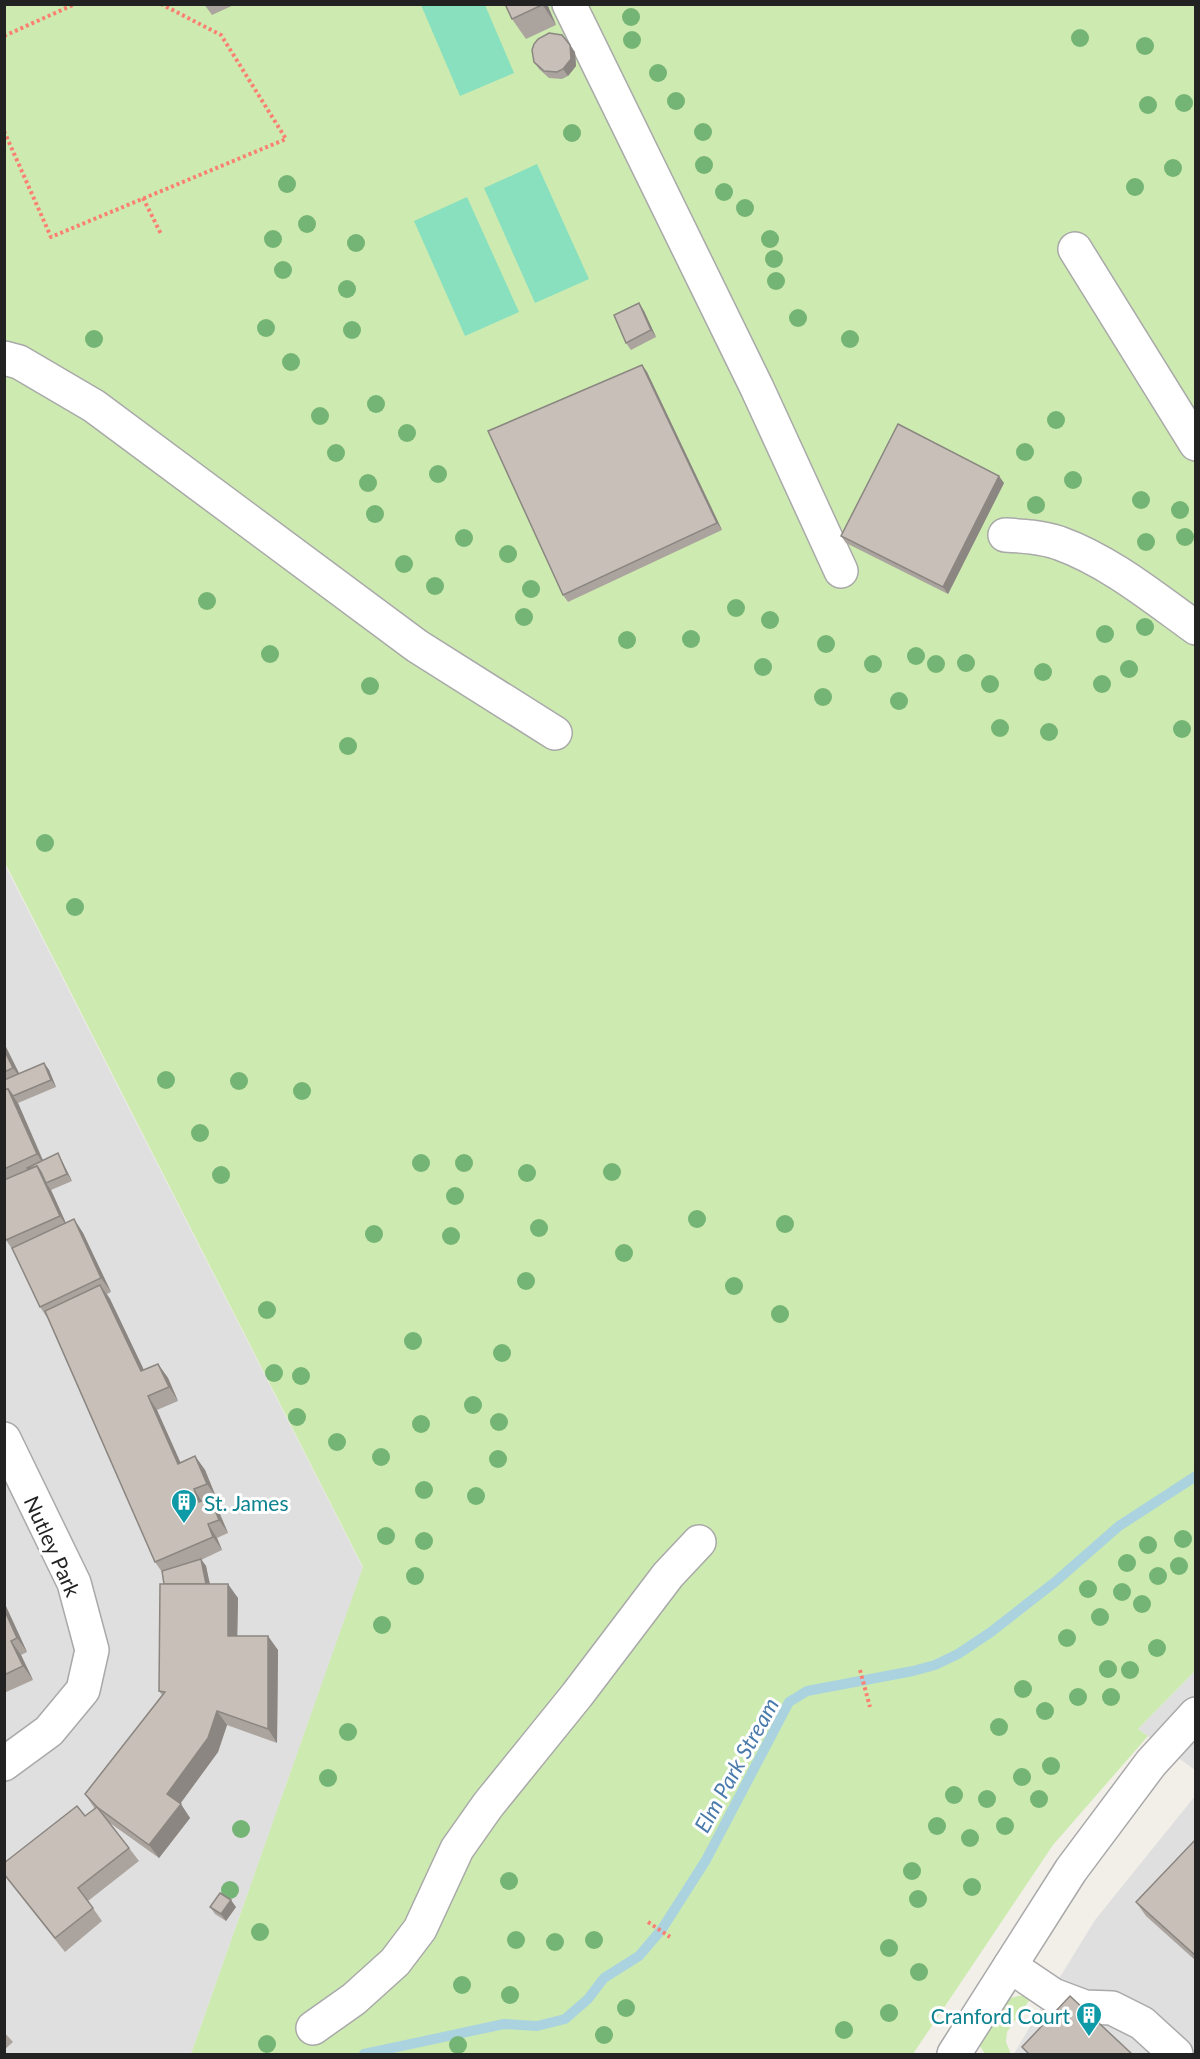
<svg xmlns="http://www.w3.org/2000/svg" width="1200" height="2059" viewBox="0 0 1200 2059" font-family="Lato,sans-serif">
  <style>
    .residential { fill: #e0dfdf }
    .grass { fill: #cdebb0 }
    .pitch { fill: #88e0be }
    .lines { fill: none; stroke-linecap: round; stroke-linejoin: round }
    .stream { stroke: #aad3df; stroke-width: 10 }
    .minor-casing { stroke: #a9a9a9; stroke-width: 36 }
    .path { stroke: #fa8072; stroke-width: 4; stroke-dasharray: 3 3; stroke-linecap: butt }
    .minor { stroke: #fff; stroke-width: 33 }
    .tree { fill: #74b475 }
    .wall { fill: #aba49e }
    .shaded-wall { fill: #8b8681 }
    .building { fill: #c7bfb8; stroke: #8b8681; stroke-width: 1.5 }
    .labels { text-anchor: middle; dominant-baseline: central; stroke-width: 6; stroke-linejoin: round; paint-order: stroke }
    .culture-label { font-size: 21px; fill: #0d838f; stroke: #fff; text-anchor: start }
    .street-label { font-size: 21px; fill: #222; stroke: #fff }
    .water-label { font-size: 22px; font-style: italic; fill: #4a7aab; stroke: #fff }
  </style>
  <rect width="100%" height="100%" fill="#f2efe9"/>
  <g class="residential">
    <path d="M4 863 363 1568 191 2054H5Z"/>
    <path d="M1195 1671V1770L1138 1729Z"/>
    <path d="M1195 1796V2054H1014L1039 2011 1095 1920Z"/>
  </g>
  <g class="grass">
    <path d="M5 5H1195V1671L1138 1729 1148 1736 1053 1845 913 2054H191L363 1567 5 863Z"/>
    <path d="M1033 1995 1007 2032 1006 2042 1011 2054H985L976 2040 1007 1999 1018 1996Z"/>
  </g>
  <g class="pitch">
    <path d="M421 5H485L514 73 460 96Z"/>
    <path d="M537 164 589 279 535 303 484 188Z"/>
    <path d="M467 197 519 312 465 336 414 221Z"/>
  </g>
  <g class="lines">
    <path class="stream" d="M364 2054 504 2024 537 2026 565 2019 588 1999 604 1978 639 1956 662 1929 706 1860 789 1702 807 1691 913 1671 935 1665 958 1654 991 1632 1055 1582 1119 1526 1196 1476"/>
    <defs>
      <g id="minor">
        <path d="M569 4 757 388 841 571"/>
        <path d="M1075 249 1196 444"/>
        <path d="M4 358 19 362 94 406 417 646 555 733"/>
        <path d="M1005 535C1023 536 1041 537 1059 543 1109 561 1153 597 1196 628"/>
        <path d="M4 1439 74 1583 92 1650 83 1690 49 1731 4 1764"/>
        <path d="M1010 1966 1053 1995 1085 2007 1112 2008 1142 2023 1176 2054"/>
        <path d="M313 2028 354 1999 395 1962 420 1929 457 1849 488 1805 577 1695 668 1575 699 1542"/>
        <path d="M954 2054 1071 1870 1151 1763 1196 1714"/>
      </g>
    </defs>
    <use href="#minor" class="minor-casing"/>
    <g class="path">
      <path d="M4 36 75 4"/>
      <path d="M4 131 51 237 286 139 221 35 161 4"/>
      <path d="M143 198 161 234"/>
      <path d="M860 1670 870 1707"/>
      <path d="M648 1922 670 1937"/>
    </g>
    <use href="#minor" class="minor"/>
  </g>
  <g class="tree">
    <circle cx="631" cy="17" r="9"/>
    <circle cx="1080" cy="38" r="9"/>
    <circle cx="632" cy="40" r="9"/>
    <circle cx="1145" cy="46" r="9"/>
    <circle cx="658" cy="73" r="9"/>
    <circle cx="676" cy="101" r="9"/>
    <circle cx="1184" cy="103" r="9"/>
    <circle cx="1148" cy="105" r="9"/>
    <circle cx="703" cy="132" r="9"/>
    <circle cx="572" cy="133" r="9"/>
    <circle cx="704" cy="165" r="9"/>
    <circle cx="1173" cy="168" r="9"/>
    <circle cx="287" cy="184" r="9"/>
    <circle cx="1135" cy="187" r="9"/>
    <circle cx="724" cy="192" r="9"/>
    <circle cx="745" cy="208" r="9"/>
    <circle cx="307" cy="224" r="9"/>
    <circle cx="273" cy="239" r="9"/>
    <circle cx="770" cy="239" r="9"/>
    <circle cx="356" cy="243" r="9"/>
    <circle cx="774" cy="259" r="9"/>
    <circle cx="283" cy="270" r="9"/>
    <circle cx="776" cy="281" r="9"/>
    <circle cx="347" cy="289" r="9"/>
    <circle cx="798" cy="318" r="9"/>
    <circle cx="266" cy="328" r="9"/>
    <circle cx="352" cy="330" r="9"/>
    <circle cx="94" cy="339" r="9"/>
    <circle cx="850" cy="339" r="9"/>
    <circle cx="291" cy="362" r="9"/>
    <circle cx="376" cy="404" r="9"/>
    <circle cx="320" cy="416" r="9"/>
    <circle cx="1056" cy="420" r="9"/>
    <circle cx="407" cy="433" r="9"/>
    <circle cx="1025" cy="452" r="9"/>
    <circle cx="336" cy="453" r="9"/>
    <circle cx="438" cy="474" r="9"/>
    <circle cx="1073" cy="480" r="9"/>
    <circle cx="368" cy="483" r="9"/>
    <circle cx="1141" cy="500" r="9"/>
    <circle cx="1036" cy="505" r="9"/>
    <circle cx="1180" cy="510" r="9"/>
    <circle cx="375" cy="514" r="9"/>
    <circle cx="1185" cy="537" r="9"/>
    <circle cx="464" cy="538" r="9"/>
    <circle cx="1146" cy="542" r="9"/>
    <circle cx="508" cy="554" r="9"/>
    <circle cx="404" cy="564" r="9"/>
    <circle cx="435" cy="586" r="9"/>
    <circle cx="531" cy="589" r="9"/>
    <circle cx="207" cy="601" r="9"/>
    <circle cx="736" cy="608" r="9"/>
    <circle cx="524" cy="617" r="9"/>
    <circle cx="770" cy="620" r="9"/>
    <circle cx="1145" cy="627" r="9"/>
    <circle cx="1105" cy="634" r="9"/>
    <circle cx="691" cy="639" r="9"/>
    <circle cx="627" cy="640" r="9"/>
    <circle cx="826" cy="644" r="9"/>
    <circle cx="270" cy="654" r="9"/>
    <circle cx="916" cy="656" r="9"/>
    <circle cx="966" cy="663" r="9"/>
    <circle cx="873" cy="664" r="9"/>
    <circle cx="936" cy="664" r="9"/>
    <circle cx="763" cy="667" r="9"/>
    <circle cx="1129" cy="669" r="9"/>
    <circle cx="1043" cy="672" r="9"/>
    <circle cx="990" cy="684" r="9"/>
    <circle cx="1102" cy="684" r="9"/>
    <circle cx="370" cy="686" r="9"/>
    <circle cx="823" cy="697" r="9"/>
    <circle cx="899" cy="701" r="9"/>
    <circle cx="1000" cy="728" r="9"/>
    <circle cx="1182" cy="729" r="9"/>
    <circle cx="1049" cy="732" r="9"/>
    <circle cx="348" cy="746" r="9"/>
    <circle cx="45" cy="843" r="9"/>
    <circle cx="75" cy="907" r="9"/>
    <circle cx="166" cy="1080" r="9"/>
    <circle cx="239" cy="1081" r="9"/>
    <circle cx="302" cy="1091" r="9"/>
    <circle cx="200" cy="1133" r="9"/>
    <circle cx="421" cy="1163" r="9"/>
    <circle cx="464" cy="1163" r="9"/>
    <circle cx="612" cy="1172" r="9"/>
    <circle cx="527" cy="1173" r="9"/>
    <circle cx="221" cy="1175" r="9"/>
    <circle cx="455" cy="1196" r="9"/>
    <circle cx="697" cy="1219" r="9"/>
    <circle cx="785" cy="1224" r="9"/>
    <circle cx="539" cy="1228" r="9"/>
    <circle cx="374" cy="1234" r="9"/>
    <circle cx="451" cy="1236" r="9"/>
    <circle cx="624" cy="1253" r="9"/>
    <circle cx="526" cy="1281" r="9"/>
    <circle cx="734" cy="1286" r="9"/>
    <circle cx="267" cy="1310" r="9"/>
    <circle cx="780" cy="1314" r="9"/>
    <circle cx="413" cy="1341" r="9"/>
    <circle cx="502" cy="1353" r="9"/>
    <circle cx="274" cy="1373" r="9"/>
    <circle cx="301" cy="1376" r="9"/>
    <circle cx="473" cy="1405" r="9"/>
    <circle cx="297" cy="1417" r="9"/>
    <circle cx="499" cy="1422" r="9"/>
    <circle cx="421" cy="1424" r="9"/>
    <circle cx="337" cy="1442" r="9"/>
    <circle cx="381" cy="1457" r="9"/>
    <circle cx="498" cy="1459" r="9"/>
    <circle cx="424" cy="1490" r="9"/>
    <circle cx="476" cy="1496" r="9"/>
    <circle cx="386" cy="1536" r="9"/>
    <circle cx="1183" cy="1539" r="9"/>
    <circle cx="424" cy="1541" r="9"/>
    <circle cx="1148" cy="1545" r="9"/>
    <circle cx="1127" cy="1563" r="9"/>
    <circle cx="1179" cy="1566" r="9"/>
    <circle cx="415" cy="1576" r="9"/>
    <circle cx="1158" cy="1576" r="9"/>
    <circle cx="1088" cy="1589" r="9"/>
    <circle cx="1122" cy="1592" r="9"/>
    <circle cx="1142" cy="1604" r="9"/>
    <circle cx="1100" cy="1617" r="9"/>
    <circle cx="382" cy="1625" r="9"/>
    <circle cx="1067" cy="1638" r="9"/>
    <circle cx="1157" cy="1648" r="9"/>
    <circle cx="1108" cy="1669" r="9"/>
    <circle cx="1130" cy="1670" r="9"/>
    <circle cx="1023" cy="1689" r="9"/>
    <circle cx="1078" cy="1697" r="9"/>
    <circle cx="1111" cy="1697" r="9"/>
    <circle cx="1045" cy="1711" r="9"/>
    <circle cx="999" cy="1727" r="9"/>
    <circle cx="348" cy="1732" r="9"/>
    <circle cx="1051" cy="1766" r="9"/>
    <circle cx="1022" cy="1777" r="9"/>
    <circle cx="328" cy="1778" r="9"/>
    <circle cx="954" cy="1795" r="9"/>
    <circle cx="987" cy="1799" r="9"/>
    <circle cx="1039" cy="1799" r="9"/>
    <circle cx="937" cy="1826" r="9"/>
    <circle cx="1005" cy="1826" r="9"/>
    <circle cx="241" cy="1829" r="9"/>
    <circle cx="970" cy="1838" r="9"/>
    <circle cx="912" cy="1871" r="9"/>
    <circle cx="509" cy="1881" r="9"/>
    <circle cx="972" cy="1887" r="9"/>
    <circle cx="230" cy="1890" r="9"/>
    <circle cx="918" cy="1899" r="9"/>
    <circle cx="260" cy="1932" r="9"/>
    <circle cx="516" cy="1940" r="9"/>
    <circle cx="594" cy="1940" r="9"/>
    <circle cx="555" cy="1942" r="9"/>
    <circle cx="889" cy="1948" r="9"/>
    <circle cx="919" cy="1972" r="9"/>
    <circle cx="462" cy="1985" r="9"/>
    <circle cx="510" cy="1995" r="9"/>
    <circle cx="626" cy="2008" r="9"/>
    <circle cx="889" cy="2013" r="9"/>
    <circle cx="844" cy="2030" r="9"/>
    <circle cx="604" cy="2035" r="9"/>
    <circle cx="267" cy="2044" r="9"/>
    <circle cx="458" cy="2045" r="9"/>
  </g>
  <g class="wall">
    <path d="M204 4H236L212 15Z"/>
    <path d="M505 4H547L556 25 526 39 512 19Z"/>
    <path d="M575 52 576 66 568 76 562 79 549 78 539 69 534 62Z"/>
    <path d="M639 303 644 311 656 337 631 350 626 343Z"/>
    <path d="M642 365 647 372 722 530 568 602 563 595Z"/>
    <path d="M1004 483 948 594 846 543 841 536Z"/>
    <path d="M4 1043 19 1074 44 1063 49 1070 56 1087 18 1103 43 1160 62 1161 72 1181 51 1190 66 1223 74 1219 83 1233 111 1292 107 1294 110 1299 144 1370 158 1364 168 1378 178 1401 157 1410 180 1462 195 1456 205 1470 216 1497 211 1500 219 1512 228 1533 217 1538 222 1550 201 1560 206 1566 209 1584 238 1598 237 1636 278 1650 277 1743 227 1725 218 1752 180 1804 190 1818 159 1858 110 1823 139 1861 88 1901 102 1921 65 1952 4 1875V1863L85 1816 95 1809 85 1794 162 1695 159 1691 164 1584 162 1572 155 1562 48 1319 40 1307 14 1252 4 1237Z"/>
    <path d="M4 1602 27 1652 21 1655 33 1680 4 1693Z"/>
    <path d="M1196 1839V1961L1146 1916 1136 1902Z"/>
    <path d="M210 1907H236L226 1921 215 1914Z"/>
    <path d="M4 2032 13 2042 4 2050Z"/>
  </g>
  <g class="shaded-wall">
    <path d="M542 4H547L556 25Z"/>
    <path d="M570 45 575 52 576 66 568 76 563 69Z"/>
    <path d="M639 303 644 311 656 337 651 330Z"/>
    <path d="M642 365 647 372 722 530 717 523Z"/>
    <path d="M999 476 1004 483 948 594 943 587Z"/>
    <path d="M4 1043 23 1081 13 1068 4 1050Z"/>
    <path d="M44 1063 49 1070 56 1087 51 1080Z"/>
    <path d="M8 1089 18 1103 46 1168 37 1154Z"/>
    <path d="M58 1153 72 1181 67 1174Z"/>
    <path d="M37 1166 48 1182 46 1183 51 1190 69 1230 60 1216Z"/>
    <path d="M74 1219 83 1233 111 1292 101 1278Z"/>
    <path d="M100 1285 110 1299 151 1385 141 1371Z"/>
    <path d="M158 1364 168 1378 178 1401 169 1387Z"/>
    <path d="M148 1396 157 1410 187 1477 178 1464Z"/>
    <path d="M195 1456 205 1470 216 1497 207 1484Z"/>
    <path d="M194 1489 203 1503 199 1502Z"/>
    <path d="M210 1498 219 1512 228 1533 219 1520Z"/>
    <path d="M208 1524 217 1538 222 1550 213 1537Z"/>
    <path d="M201 1559 206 1566 213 1598 208 1591Z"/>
    <path d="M228 1584 238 1598 237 1650 228 1636Z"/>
    <path d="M4 1602 27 1652 17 1638 4 1609Z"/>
    <path d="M268 1636 278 1650 277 1743 268 1729Z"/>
    <path d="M11 1641 21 1655 33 1680 23 1666Z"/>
    <path d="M217 1711 227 1725 218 1752 177 1808 167 1794Z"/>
    <path d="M181 1804 190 1818 159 1858 149 1845Z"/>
    <path d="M231 1900 236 1907 226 1921 221 1914Z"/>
  </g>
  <g class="building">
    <path d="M505 4H542V5L512 19Z"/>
    <path d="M549 33 562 35 570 45 571 59 563 69 557 72 544 71 534 62 532 50 534 44 538 39Z"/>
    <path d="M639 303 651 330 626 343 614 315Z"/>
    <path d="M642 365 717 523 563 595 488 431Z"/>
    <path d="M898 424 999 476 943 587 841 536Z"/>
    <path d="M4 1050 13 1068 4 1072Z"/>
    <path d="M44 1063 51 1080 13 1096 8 1089 4 1090V1080Z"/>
    <path d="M8 1089 37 1154 4 1169V1090Z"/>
    <path d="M58 1153 67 1174 46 1183 41 1172 37 1166 28 1169 27 1168Z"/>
    <path d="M37 1166 60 1216 6 1240 4 1237V1180Z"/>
    <path d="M74 1219 101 1278 40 1307 12 1248Z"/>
    <path d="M100 1285 141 1371 158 1364 169 1387 148 1396 178 1464 195 1456 207 1484 194 1489 199 1502 210 1498 219 1520 208 1524 213 1537 155 1562 45 1311Z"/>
    <path d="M201 1559 206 1584H164L162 1571Z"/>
    <path d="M160 1584H228V1636H268V1729L217 1711 208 1738 167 1794 181 1804 149 1845 97 1807 85 1794 165 1692 159 1691Z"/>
    <path d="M4 1609 17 1638 11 1641 23 1666 4 1675Z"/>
    <path d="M77 1806 85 1816 97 1807 129 1848 78 1888 93 1908 55 1938 4 1874V1863Z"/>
    <path d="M1196 1839V1956L1136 1902Z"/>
    <path d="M220 1893 231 1900 221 1914 210 1907Z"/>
    <path d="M1070 1996 1133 2055H1030L1022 2047Z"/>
  </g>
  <defs>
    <symbol id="building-pin" viewBox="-11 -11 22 30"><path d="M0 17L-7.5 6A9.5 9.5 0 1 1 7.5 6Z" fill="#0f9aa8" stroke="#fff"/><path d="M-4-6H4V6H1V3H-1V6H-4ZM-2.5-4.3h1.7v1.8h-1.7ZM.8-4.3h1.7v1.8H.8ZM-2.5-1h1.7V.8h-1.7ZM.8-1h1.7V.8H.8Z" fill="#fff"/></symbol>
  </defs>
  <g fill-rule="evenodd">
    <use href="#building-pin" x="169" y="1487" width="30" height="40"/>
    <use href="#building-pin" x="1074" y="2000" width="30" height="40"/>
  </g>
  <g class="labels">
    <g class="culture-label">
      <text x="204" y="1502">St. James</text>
      <text x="1070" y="2015" text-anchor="end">Cranford Court</text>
    </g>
    <g class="street-label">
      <text transform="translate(53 1546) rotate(66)">Nutley Park</text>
    </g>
    <g class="water-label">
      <text transform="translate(736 1765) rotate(-61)">Elm Park Stream</text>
    </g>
  </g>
  <rect width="1200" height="2059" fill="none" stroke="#222222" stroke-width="12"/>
</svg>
